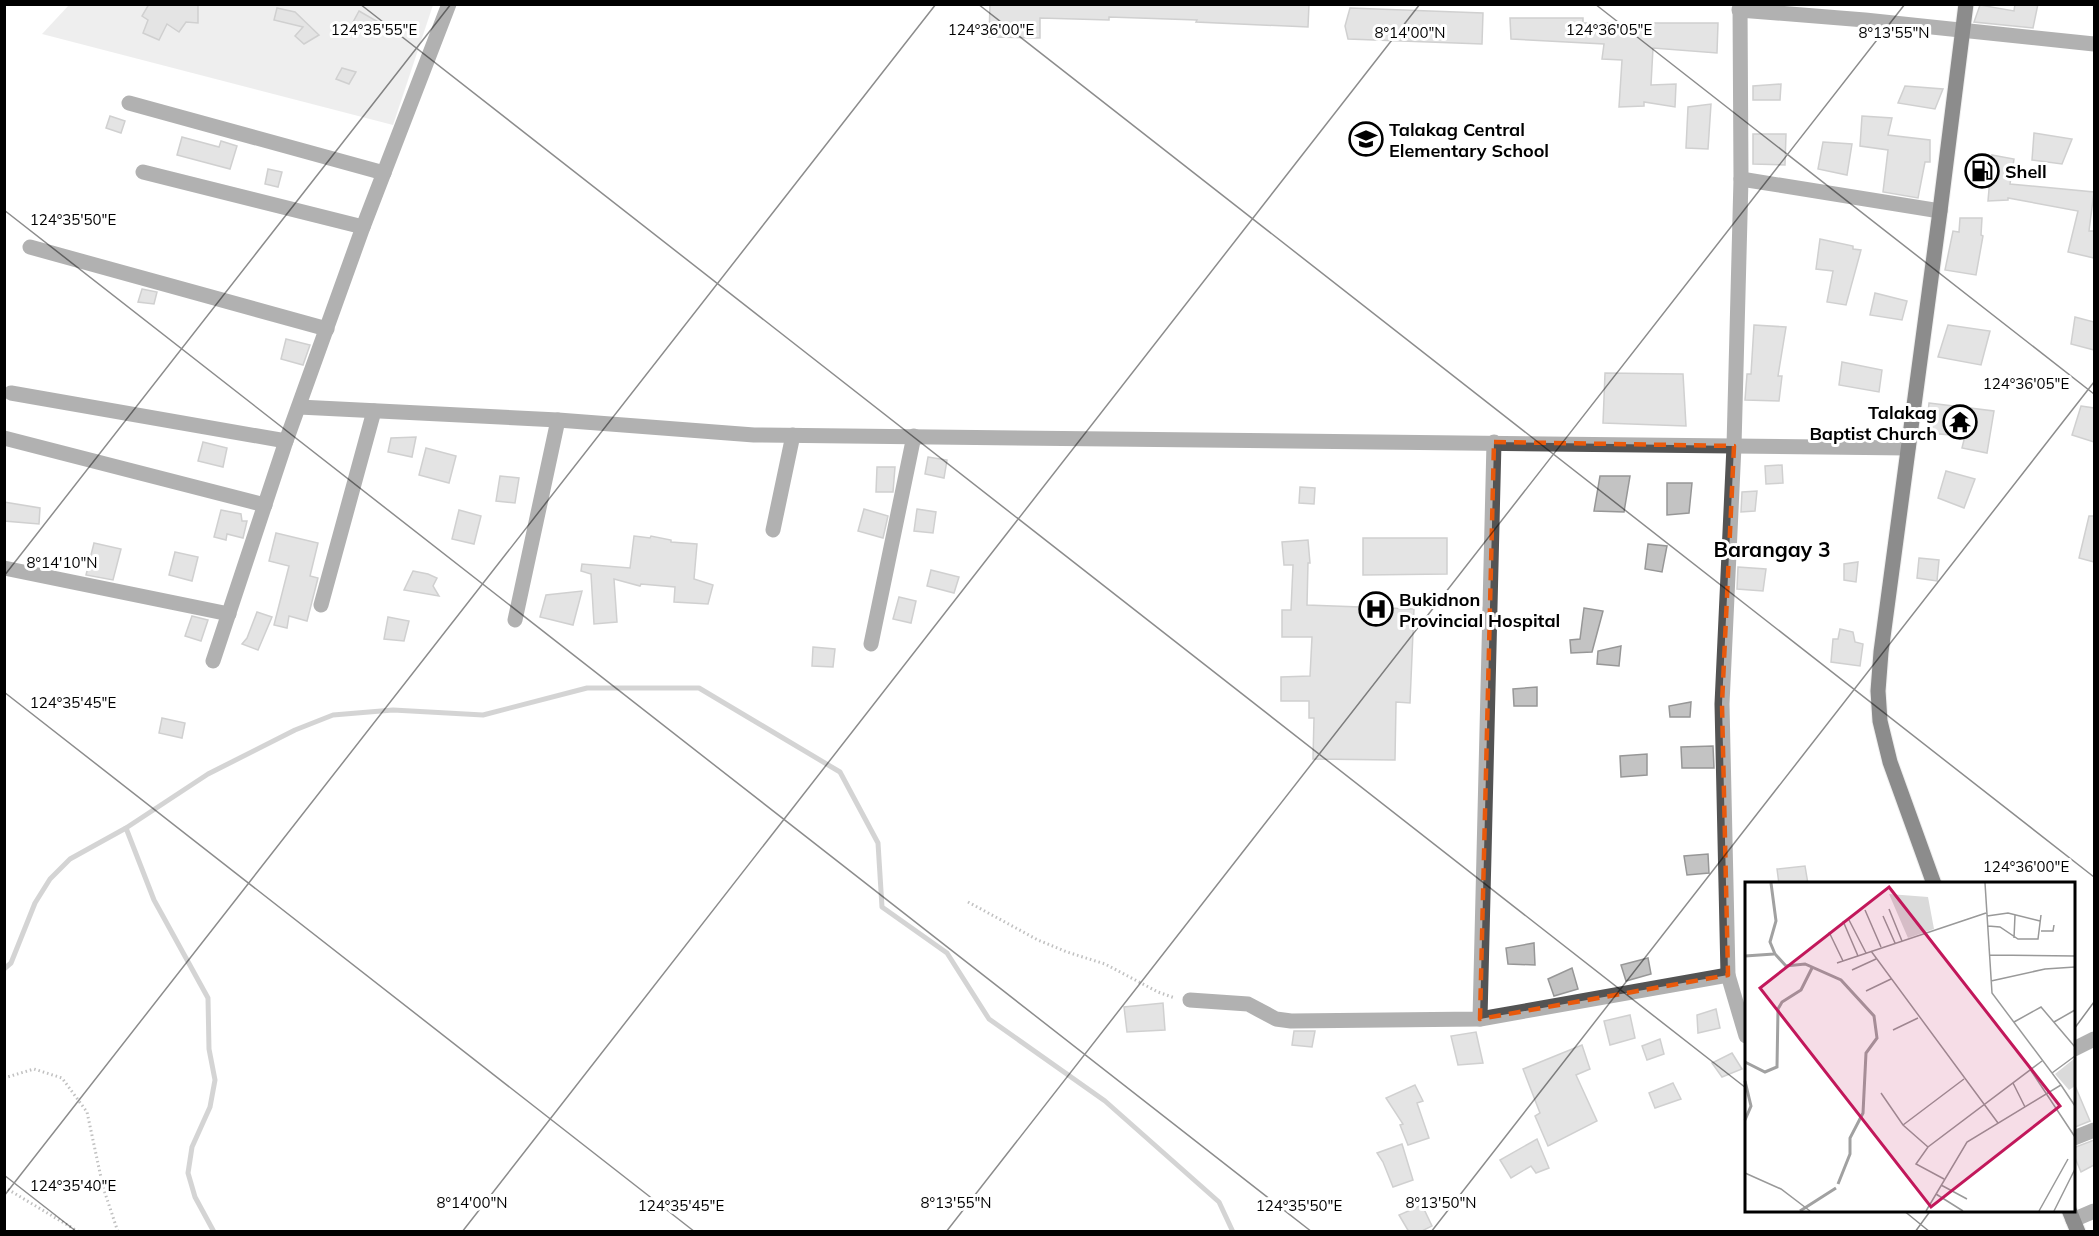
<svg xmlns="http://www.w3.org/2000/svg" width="2099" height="1236" viewBox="0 0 2099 1236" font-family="Mulish,sans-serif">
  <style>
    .green { fill: #dadada }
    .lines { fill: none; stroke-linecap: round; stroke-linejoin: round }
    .stream { stroke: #a1a1a1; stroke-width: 5 }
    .building { fill: #c3c3c3; stroke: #979797; stroke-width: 1.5 }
    .major-casing { stroke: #dbdbdb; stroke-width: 17 }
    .path { stroke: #757575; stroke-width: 3; stroke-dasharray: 1.5 3; stroke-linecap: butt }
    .minor { stroke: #535353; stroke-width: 15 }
    .major { stroke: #000; stroke-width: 15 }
    .marked { fill: none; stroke: #e8590c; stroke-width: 4.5; stroke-dasharray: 12 8; stroke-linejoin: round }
    .ticks { fill: none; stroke: #000; stroke-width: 1.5; stroke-opacity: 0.45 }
    .labels { text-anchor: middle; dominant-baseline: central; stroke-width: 6; stroke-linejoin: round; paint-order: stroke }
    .poi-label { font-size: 18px; font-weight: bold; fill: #000; stroke: #fff; text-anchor: start }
    .quarter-label { font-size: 21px; font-weight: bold; fill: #000; stroke: #fff }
    .inset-river { fill: none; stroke: #a1a1a1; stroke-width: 3 }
    .inset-road { fill: none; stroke: #999; stroke-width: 1.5 }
    .view { fill: #c2185b; fill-opacity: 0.15; stroke: #c2185b; stroke-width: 3 }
    .inset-edge { fill: none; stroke: #000; stroke-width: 3 }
    .ticks-label { font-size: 15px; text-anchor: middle; fill: #000; stroke: #fff; stroke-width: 6; stroke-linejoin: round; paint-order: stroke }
  </style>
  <rect width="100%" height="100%" fill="#fff"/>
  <path class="green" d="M69 5H433L393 125 42 34Z"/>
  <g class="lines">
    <g class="stream">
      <path d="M126 828 154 900 208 998 209 1049 215 1080 210 1107 192 1147 188 1173 195 1197 214 1232"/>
      <path d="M4 969 11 963 35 903 50 879 70 859 126 828 208 774 295 730 333 715 393 710 483 715 587 688H699L840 772 878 843 882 907 947 953 989 1019 1105 1101 1219 1202 1233 1232"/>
    </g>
  </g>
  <g class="building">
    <path d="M149 4H198V23L186 22 179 32 167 24 159 40 143 33 148 20 142 16Z"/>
    <path d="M990 4H1309L1308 27 1196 22 1197 20 1109 17V20L1040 18V38L989 37Z"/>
    <path d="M2015 4H2038L2033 28 1974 22 1980 5 2014 11Z"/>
    <path d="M277 8 295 12 319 35 304 44 295 36 303 27 274 20Z"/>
    <path d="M1350 8 1483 13 1482 44 1348 39 1345 26Z"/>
    <path d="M359 11 394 31 393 35 352 24Z"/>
    <path d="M1510 18H1583V23H1718L1717 53 1653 48 1651 85 1676 84 1675 107 1644 102V106L1619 107 1622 60 1602 59 1604 44 1511 39Z"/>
    <path d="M342 68 356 72 349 84 336 79Z"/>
    <path d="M1781 84 1780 100H1753V86Z"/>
    <path d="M1905 86 1943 89 1935 109 1898 103Z"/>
    <path d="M1711 104 1708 149 1686 148 1688 107Z"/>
    <path d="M110 116 125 121 121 133 106 128Z"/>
    <path d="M1862 116 1892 118 1888 135 1930 140V162H1925L1918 198 1883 192 1888 150 1860 146Z"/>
    <path d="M2034 133 2072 139 2062 164 2032 160Z"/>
    <path d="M1753 134H1786L1785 165 1753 164Z"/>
    <path d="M182 137 219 147 221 141 237 146 230 169 177 155Z"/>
    <path d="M1823 142 1852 144 1847 175 1818 169Z"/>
    <path d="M1992 155 2014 159 2010 184 2094 192 2089 231H2094V258L2068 252 2078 211 2008 198V200L1988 201Z"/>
    <path d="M268 169 282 172 278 187 265 184Z"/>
    <path d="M1960 218H1982L1981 235 1983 236 1976 275 1945 270 1953 231 1959 232Z"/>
    <path d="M1820 239 1853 246V249L1861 250 1846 305 1827 302 1833 271 1816 269Z"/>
    <path d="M142 289 157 292 154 304 138 302Z"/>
    <path d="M1875 293 1907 301 1902 320 1870 315Z"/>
    <path d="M2075 317 2094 322V350L2071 344Z"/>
    <path d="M1754 325 1786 327 1778 376H1782L1779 401 1745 400 1747 374H1751Z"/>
    <path d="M1948 325 1990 331 1981 365 1938 357Z"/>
    <path d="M286 339 310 345 303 365 281 359Z"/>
    <path d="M1842 362 1882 370 1879 392 1839 385Z"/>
    <path d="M1605 373 1683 374 1686 426 1603 423Z"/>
    <path d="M1929 403 1994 411 1987 453 1962 448 1965 436 1926 433Z"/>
    <path d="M2081 406 2094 408V442L2072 435Z"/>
    <path d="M416 437 412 457 388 452 391 438Z"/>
    <path d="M203 442 227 448 223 467 198 461Z"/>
    <path d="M426 448 456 456 449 483 419 475Z"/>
    <path d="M928 457 947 460 944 478 925 474Z"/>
    <path d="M1782 465 1783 483 1766 484 1765 466Z"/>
    <path d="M877 467H895L893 492H876Z"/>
    <path d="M1946 471 1975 479 1964 508 1938 498Z"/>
    <path d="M500 476 519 478 515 503 496 501Z"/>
    <path d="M1600 476H1630L1624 512 1594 511Z"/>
    <path d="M1667 483H1692L1689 513 1667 515Z"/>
    <path d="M1300 487 1315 488 1314 504 1299 503Z"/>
    <path d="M1757 491 1755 511 1741 512 1742 492Z"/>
    <path d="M4 502 40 508 39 524 4 521Z"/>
    <path d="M864 509 888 516 883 538 858 531Z"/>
    <path d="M917 509 936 512 933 533 914 531Z"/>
    <path d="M221 510 241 514 242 521H247L243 538 227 534 226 540 214 537Z"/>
    <path d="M459 510 481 516 474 544 452 539Z"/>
    <path d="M2089 516H2094V562L2079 558Z"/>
    <path d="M276 533 318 543 310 576 318 578 307 621 289 616 287 628 274 625 289 566 269 561Z"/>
    <path d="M634 536 650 538 651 536 671 540V542L697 544 694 579 713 585 708 604 674 602 675 587 641 584 640 586 614 579 617 622 594 624 591 574 581 571 582 564 630 568Z"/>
    <path d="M1363 538H1447V574L1363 575Z"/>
    <path d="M1308 540 1310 563H1308L1307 605 1414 609 1410 703 1396 702 1395 760 1313 759 1314 718H1309V701H1281V677L1310 676 1312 637H1282V610H1291L1293 565H1284L1282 542Z"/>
    <path d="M94 543 121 549 113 580 86 575Z"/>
    <path d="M1648 544 1667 546 1662 572 1645 569Z"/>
    <path d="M175 552 198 557 192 581 169 575Z"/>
    <path d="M1919 558 1939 560 1937 581 1917 578Z"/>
    <path d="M1858 562 1856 582 1844 580V564Z"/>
    <path d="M1738 567 1766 569 1763 591 1737 589Z"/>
    <path d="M931 570 959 577 954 593 927 586Z"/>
    <path d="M413 571 428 574 437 578 433 586 439 596 404 590Z"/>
    <path d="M582 591 573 625 540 617 546 595Z"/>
    <path d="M899 597 916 601 911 623 893 619Z"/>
    <path d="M1584 608 1603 611 1592 652 1571 653 1570 640 1580 639Z"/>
    <path d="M257 612 272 617 258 650 242 644 247 638Z"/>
    <path d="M192 616 208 620 201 641 185 636Z"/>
    <path d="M388 617 409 621 404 641 384 639Z"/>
    <path d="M1840 629 1853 632 1855 642 1863 644 1860 666 1831 662 1833 639H1838Z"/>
    <path d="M1621 646 1619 666 1597 664 1598 651Z"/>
    <path d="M813 647 835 649 833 667 812 666Z"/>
    <path d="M1537 687V706H1514L1513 689Z"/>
    <path d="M1691 702 1690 717H1670L1669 706Z"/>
    <path d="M162 718 185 723 182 738 159 733Z"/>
    <path d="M1713 746 1714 768H1682L1681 747Z"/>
    <path d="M1647 754V775L1621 777 1620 756Z"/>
    <path d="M1708 854 1709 873 1687 875 1684 856Z"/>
    <path d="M1805 866 1808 884H1779L1777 869Z"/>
    <path d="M1534 943 1535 965 1508 964 1506 948Z"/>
    <path d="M1648 958 1651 974 1626 981 1621 965Z"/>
    <path d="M1572 968 1578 989 1554 996 1548 979Z"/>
    <path d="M1163 1003 1165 1030 1127 1032 1124 1007Z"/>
    <path d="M1716 1009 1720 1028 1698 1033 1697 1015Z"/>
    <path d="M1630 1015 1635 1038 1610 1045 1604 1021Z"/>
    <path d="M1294 1031H1315L1312 1047 1292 1045Z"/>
    <path d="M1476 1032 1483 1063 1458 1065 1451 1036Z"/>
    <path d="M1660 1039 1664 1054 1647 1060 1642 1046Z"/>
    <path d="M1582 1045 1590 1069 1576 1075 1597 1121 1548 1146 1535 1116 1540 1113 1523 1069Z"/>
    <path d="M1732 1053 1742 1069 1722 1077 1712 1063Z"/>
    <path d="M2073 1081 2090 1121 2073 1128Z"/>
    <path d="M1673 1083 1681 1099 1655 1108 1649 1093Z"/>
    <path d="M1415 1085 1423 1101 1417 1103 1429 1138 1408 1145 1400 1125 1403 1124 1386 1098Z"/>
    <path d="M1537 1139 1549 1168 1536 1173 1531 1166 1511 1178 1500 1160Z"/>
    <path d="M2094 1140V1165L2081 1172 2073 1153V1148Z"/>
    <path d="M1402 1144 1413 1180 1393 1187 1383 1162 1377 1153Z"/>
    <path d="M1422 1205 1432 1226 1420 1232H1409L1399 1215Z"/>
  </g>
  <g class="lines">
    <defs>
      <g id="major">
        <path d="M1934 884 1890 762 1880 721 1878 691 1881 652 1940 211 1966 4"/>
        <path d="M2069 1210 2078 1232"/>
      </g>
    </defs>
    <use href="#major" class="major-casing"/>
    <g class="path">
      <path d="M968 902 1038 940 1067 952 1105 964 1158 992 1175 998"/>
      <path d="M4 1078 34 1069 62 1078 87 1112 103 1187 118 1232"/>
      <path d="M4 1187 79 1232"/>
    </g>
    <g class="minor">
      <path d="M1740 4 1741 179 1734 446 1722 704 1728 975 1746 1036"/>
      <path d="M1739 10 1865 20 2094 44"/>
      <path d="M129 103 384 173"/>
      <path d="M143 172 363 227"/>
      <path d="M1741 179 1940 211"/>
      <path d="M30 247 327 329"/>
      <path d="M11 393 286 441"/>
      <path d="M299 407 558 420 754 435 1908 448"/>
      <path d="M4 438 265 505"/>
      <path d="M773 530 793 435"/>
      <path d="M4 568 229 614"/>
      <path d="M321 605 374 411"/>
      <path d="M515 620 558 420"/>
      <path d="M871 644 914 436"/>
      <path d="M213 661 286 441 363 227 449 4"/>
      <path d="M1190 1000 1248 1004 1276 1019 1291 1021 1480 1019 1728 975"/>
      <path d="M1480 1019 1494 442"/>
      <path d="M2074 1049 2094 1039"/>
      <path d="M2074 1138 2094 1130"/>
      <path d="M2073 1220 2094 1211"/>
    </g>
    <use href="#major" class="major"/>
  </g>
  <path d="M0 0H2099V1236H0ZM1494 442 1734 446 1722 704 1728 975 1480 1019Z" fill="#fff" fill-opacity=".55" fill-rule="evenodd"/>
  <path class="marked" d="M1494 442 1734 446 1722 704 1728 975 1480 1019Z"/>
  <path class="ticks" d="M360 4 1746 1088M978 4 2094 877M1595 4 2094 394M4 210 1312 1232M4 576 451 4M4 692 695 1232M2074 1029 2094 1002M4 1175 77 1232M4 1196 936 4M1903 1210 1930 1232M462 1232 1420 4M946 1232 1905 4M1431 1232 2094 382M1915 1232 1931 1210"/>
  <defs>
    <symbol id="school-ring" viewBox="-11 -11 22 22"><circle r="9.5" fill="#fff" stroke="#000" stroke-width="1.5"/><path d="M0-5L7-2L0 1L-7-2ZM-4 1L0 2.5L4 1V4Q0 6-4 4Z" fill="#000"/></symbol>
    <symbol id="fuel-ring" viewBox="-11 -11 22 22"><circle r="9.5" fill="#fff" stroke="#000" stroke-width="1.5"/><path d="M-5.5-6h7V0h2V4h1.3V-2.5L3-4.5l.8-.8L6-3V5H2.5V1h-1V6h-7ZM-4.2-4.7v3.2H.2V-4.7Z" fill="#000"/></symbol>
    <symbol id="temple-ring" viewBox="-11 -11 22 22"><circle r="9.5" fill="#fff" stroke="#000" stroke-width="1.5"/><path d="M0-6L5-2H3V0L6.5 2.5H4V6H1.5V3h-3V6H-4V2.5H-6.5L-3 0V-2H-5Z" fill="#000"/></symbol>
    <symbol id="hospital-ring" viewBox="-11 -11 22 22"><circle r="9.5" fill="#fff" stroke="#000" stroke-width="1.5"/><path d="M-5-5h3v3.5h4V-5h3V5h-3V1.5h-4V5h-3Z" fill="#000"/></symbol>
  </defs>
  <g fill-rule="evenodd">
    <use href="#school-ring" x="1347" y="120" width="38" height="38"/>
    <use href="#fuel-ring" x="1963" y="152" width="38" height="38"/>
    <use href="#temple-ring" x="1941" y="403" width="38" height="38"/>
    <use href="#hospital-ring" x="1357" y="590" width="38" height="38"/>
  </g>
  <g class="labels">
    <g class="poi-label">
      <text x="1389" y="129">Talakag Central<tspan x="1389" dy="21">Elementary School</tspan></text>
      <text x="2005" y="171">Shell</text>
      <text x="1937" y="412" text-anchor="end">Talakag<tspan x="1937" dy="21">Baptist Church</tspan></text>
      <text x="1399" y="599">Bukidnon<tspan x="1399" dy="21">Provincial Hospital</tspan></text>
    </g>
    <g class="quarter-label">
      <text x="1772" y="549">Barangay 3</text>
    </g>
  </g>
  <g transform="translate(1745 882)">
    <rect width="330" height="330" fill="#fff"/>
    <path d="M144 12 183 15 189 47 163 56ZM330 176V204L324 208 310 192Z" fill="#dadada"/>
    <path class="inset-river" d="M26 1 31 39 25 60 30 72 41 84 60 82 96 98 129 134 132 156 121 171 118 231 105 256V272L93 302M0 74 29 72M0 180 20 190 32 185 33 127 37 120 56 108 67 86M0 199 6 224 0 238M55 329 91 306"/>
    <path class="inset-road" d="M144 27 157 59M120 28 136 65M138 34 150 61M242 34 263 31 295 39M104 38 121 71M98 39 113 74M243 44 255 45 273 57H293L296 33M296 49H308L309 43M84 50 98 79M269 56 270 33M126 69 253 241M245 73 330 74M92 81 241 31M107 88 131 77M246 99 300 87 330 85M121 109 146 97M269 140 296 125 330 165M309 140 330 128M148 148 173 136M285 187 330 255M307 191 330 174M268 201 280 225M316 203 330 224M136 211 158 243 183 265M158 243 219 197M0 291 36 307 65 329M199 297 171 282 183 265 297 179M196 303 222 317M191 312 218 329M181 329 222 260 316 203 247 111 240 1M294 329 323 277M309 329 330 287"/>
    <path class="view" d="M144 5 315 224 186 325 15 106Z"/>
    <rect width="330" height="330" class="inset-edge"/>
  </g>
  <g class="ticks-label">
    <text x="374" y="35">124°35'55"E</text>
    <text x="991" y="35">124°36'00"E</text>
    <text x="1609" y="35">124°36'05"E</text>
    <text x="1410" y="38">8°14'00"N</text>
    <text x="1894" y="38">8°13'55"N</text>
    <text x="73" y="225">124°35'50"E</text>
    <text x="2026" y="389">124°36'05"E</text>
    <text x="62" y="568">8°14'10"N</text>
    <text x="73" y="708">124°35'45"E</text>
    <text x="2026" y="872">124°36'00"E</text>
    <text x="73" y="1191">124°35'40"E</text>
    <text x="472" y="1208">8°14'00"N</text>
    <text x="956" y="1208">8°13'55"N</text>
    <text x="1441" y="1208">8°13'50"N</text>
    <text x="681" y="1211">124°35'45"E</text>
    <text x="1299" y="1211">124°35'50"E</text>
  </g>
  <rect width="2099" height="1236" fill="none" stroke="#000000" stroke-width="12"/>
</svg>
